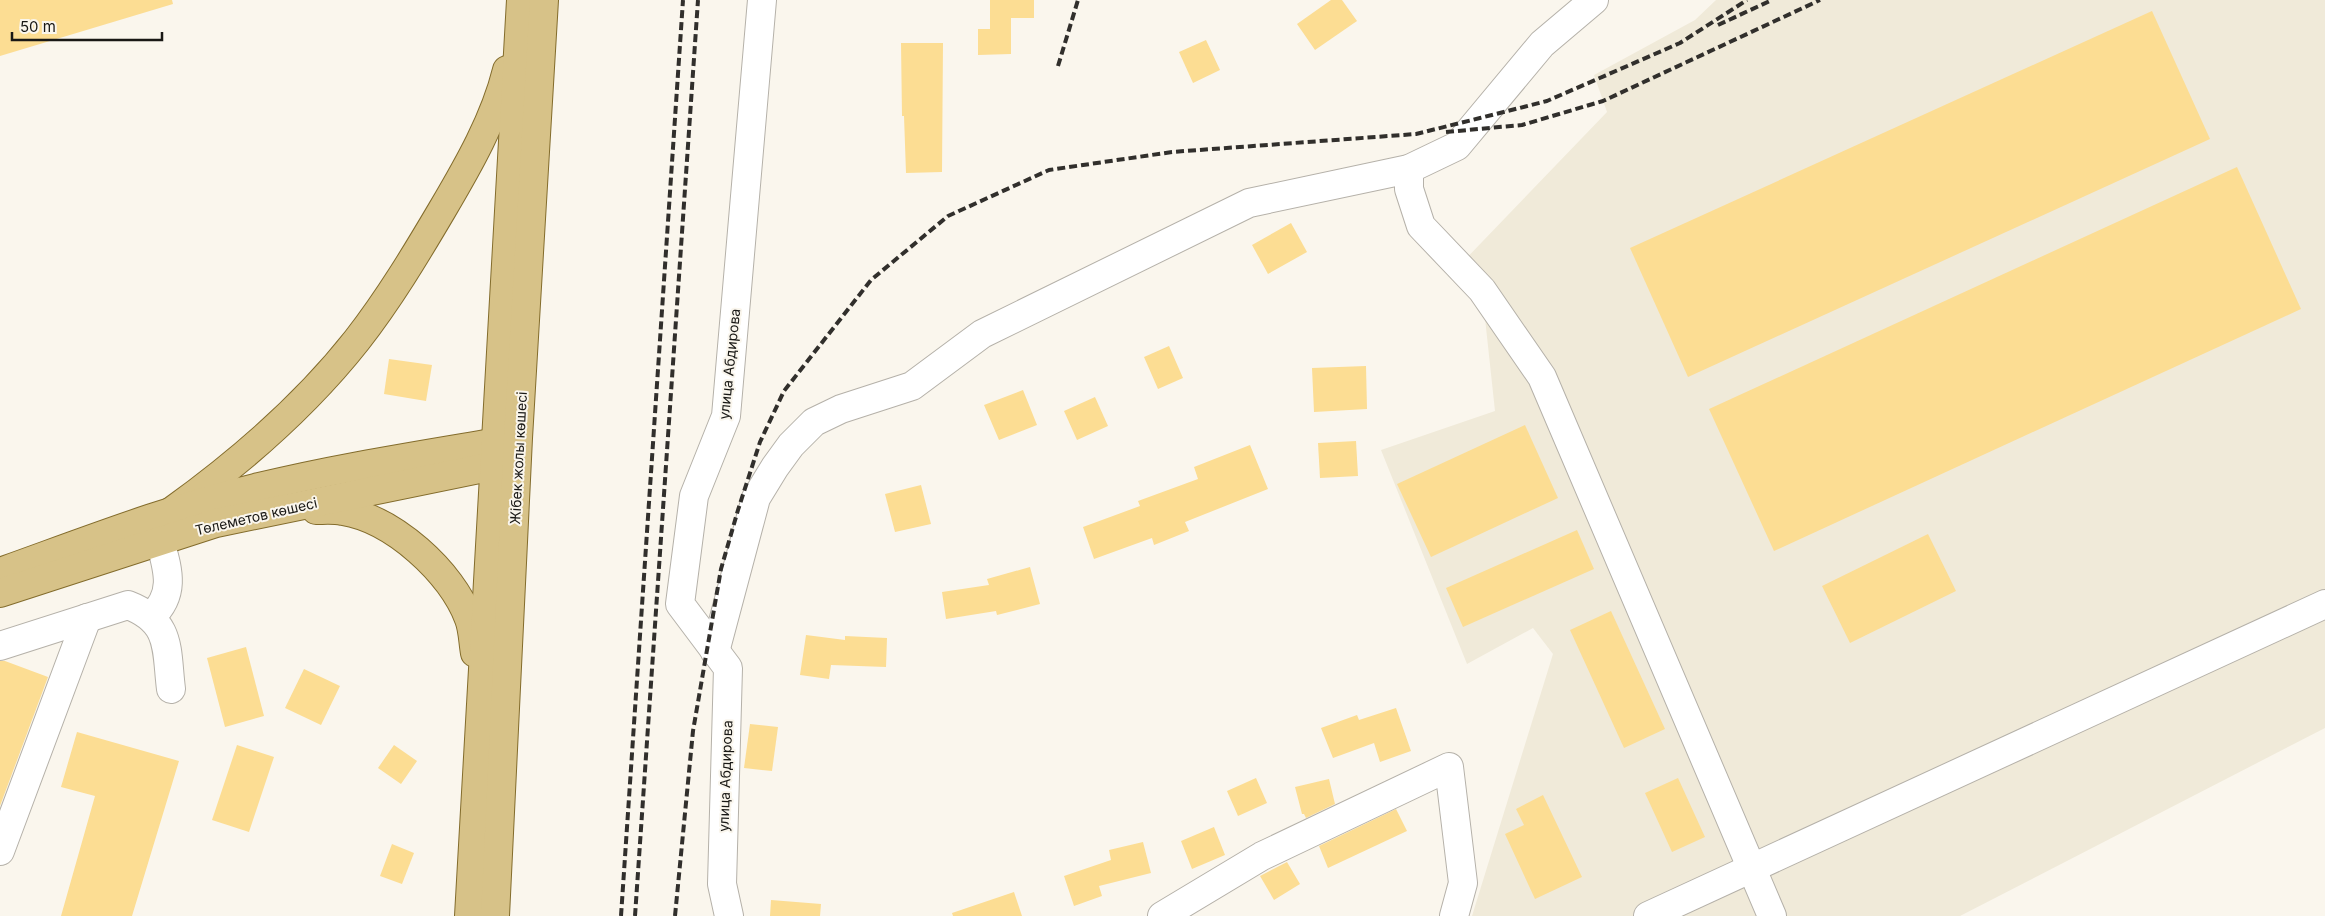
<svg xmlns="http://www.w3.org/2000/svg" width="2325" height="916" viewBox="0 0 2325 916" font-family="Inter,sans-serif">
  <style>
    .built { fill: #f0ead9 }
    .building { fill: #fcdd93 }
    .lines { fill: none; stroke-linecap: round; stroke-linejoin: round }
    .minor-casing { stroke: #b5b1a9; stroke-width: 30 }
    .major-casing { stroke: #836c2c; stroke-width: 30 }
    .minor { stroke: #fff; stroke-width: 28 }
    .major { stroke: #d7c288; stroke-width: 28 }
    .rail { stroke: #312f2c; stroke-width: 4; stroke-dasharray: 8 4; stroke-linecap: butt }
    .labels { text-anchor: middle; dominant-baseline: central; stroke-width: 4; stroke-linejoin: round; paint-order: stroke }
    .street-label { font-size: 14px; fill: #191815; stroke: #faf6ed }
  </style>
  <rect width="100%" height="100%" fill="#faf6ed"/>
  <path class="built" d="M1716 0H2325V728L1960 916H1472L1553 654 1533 628 1467 664 1381 450 1495 411 1484 309 1457 268 1607 112 1594 75 1695 20Z"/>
  <g class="building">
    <path d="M0 0H172L173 4 0 56Z"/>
    <path d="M990 0H1034V18H1011V54L978 55V29H990Z"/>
    <path d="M1331 0H1342L1357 21 1315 50 1297 24Z"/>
    <path d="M2152 11 2210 139 1688 377 1630 248Z"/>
    <path d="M1206 40 1220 70 1193 83 1179 52Z"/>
    <path d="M901 43H943L942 172 906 173 904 116H902Z"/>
    <path d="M2237 167 2301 309 1774 551 1709 409Z"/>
    <path d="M1291 223 1307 252 1268 274 1252 245Z"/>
    <path d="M1169 346 1183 378 1158 389 1144 357Z"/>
    <path d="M389 359 432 365 426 401 384 394Z"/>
    <path d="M1366 366 1367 409 1314 412 1312 368Z"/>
    <path d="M1023 390 1037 425 999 440 984 405Z"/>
    <path d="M1095 397 1108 426 1077 440 1064 411Z"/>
    <path d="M1525 425 1558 498 1431 557 1397 484Z"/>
    <path d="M1356 441 1358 476 1320 478 1318 443Z"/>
    <path d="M1250 445 1268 489 1185 522 1189 531 1154 545 1152 538 1094 559 1083 527 1140 506 1138 501 1198 479 1194 467Z"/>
    <path d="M921 485 931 524 895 532 885 494Z"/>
    <path d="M1577 530 1594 569 1463 627 1446 588Z"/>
    <path d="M1928 534 1956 591 1850 643 1822 586Z"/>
    <path d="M1030 567 1040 604 997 615 996 611 946 619 942 592 989 585 987 579Z"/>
    <path d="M1611 611 1665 729 1624 748 1570 630Z"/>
    <path d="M806 635 845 640V636L887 638 886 667 831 665 829 679 800 675Z"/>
    <path d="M246 647 264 716 225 727 207 658Z"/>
    <path d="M0 661H5L48 677 0 806Z"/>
    <path d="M304 669 340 686 321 725 285 708Z"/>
    <path d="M1396 708 1411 751 1380 762 1374 743 1333 758 1321 728 1357 715 1359 720Z"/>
    <path d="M750 724 778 727 772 771 744 768Z"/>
    <path d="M77 732 179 761 132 916H61L95 796 61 787Z"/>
    <path d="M237 745 274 757 249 832 212 820Z"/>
    <path d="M394 745 417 761 401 784 378 768Z"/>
    <path d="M1256 778 1267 803 1238 816 1227 791Z"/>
    <path d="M1678 778 1705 837 1672 852 1645 793Z"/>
    <path d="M1329 779 1335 804 1306 818 1304 814H1302L1295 787Z"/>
    <path d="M1543 795 1582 877 1535 899 1505 834 1524 825 1516 809Z"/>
    <path d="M1396 809 1407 831 1328 868 1319 846Z"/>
    <path d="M1214 827 1225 855 1192 869 1181 841Z"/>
    <path d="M1143 842 1151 873 1099 886 1102 896 1074 906 1064 876 1111 860 1109 850Z"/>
    <path d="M392 844 414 853 402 884 380 876Z"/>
    <path d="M1287 862 1300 884 1274 900 1260 876Z"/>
    <path d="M1014 892 1022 916H953L952 913Z"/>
    <path d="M771 900 821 904 820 916H770Z"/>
  </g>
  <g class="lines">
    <defs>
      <g id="minor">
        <path d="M1409 169V189L1421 226 1482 290 1542 377 1772 916"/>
        <path d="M151 617C176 594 168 570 160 541"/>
        <path d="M0 646 128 605C172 622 166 649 171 689"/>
        <path d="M715 652 756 498 775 467 791 445 814 422 841 409 912 386 982 334 1249 203 1409 169 1457 146 1542 44 1594 0"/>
        <path d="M0 851 87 618"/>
        <path d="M729 916 722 884 728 668 680 604 694 496 726 416 762 0"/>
        <path d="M1162 916 1262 856 1449 767 1463 883 1454 916"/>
        <path d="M1648 916 2325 604"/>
      </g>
      <g id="major">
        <path d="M316 510C324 510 334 509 343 511 393 519 452 572 469 619 473 629 473 642 475 653"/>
        <path d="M172 511C240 462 305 406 357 340 389 299 416 254 442 210 468 166 495 119 507 70"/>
        <path d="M0 572C84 542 168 509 255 488 341 467 428 454 515 439"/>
        <path d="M0 593 216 523 513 462"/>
        <path d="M469 916 521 0"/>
        <path d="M495 916 518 438 544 0"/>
      </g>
    </defs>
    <use href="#minor" class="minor-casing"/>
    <use href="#major" class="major-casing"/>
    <use href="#minor" class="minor"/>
    <use href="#major" class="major"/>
    <g class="rail">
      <path d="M1718 25 1772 0"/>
      <path d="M1058 66 1078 0"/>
      <path d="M1446 132 1522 125 1603 101 1820 0"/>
      <path d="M621 916 683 0"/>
      <path d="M635 916 698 0"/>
      <path d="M675 916 693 731 721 569 738 510 760 442 784 391 871 280 948 216 1049 170 1172 152 1416 134 1480 118 1547 101 1680 43 1747 0"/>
    </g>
  </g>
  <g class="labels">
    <g class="street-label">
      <text transform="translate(729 364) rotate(-84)">улица Абдирова</text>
      <text transform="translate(518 458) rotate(-87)">Жібек жолы көшесі</text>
      <text transform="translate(256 516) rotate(-13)">Төлеметов көшесі</text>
      <text transform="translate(725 776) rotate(-88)">улица Абдирова</text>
    </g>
  </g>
  <path d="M12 32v8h150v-8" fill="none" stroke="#191815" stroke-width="2.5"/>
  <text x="20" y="32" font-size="15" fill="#191815" stroke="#faf6ed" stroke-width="4" paint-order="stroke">50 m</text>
</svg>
